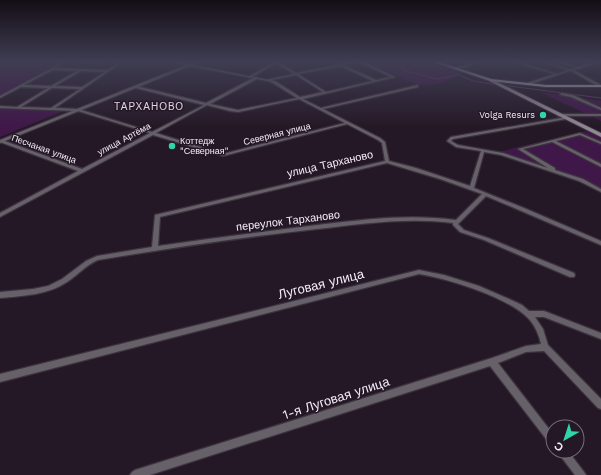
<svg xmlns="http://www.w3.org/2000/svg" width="601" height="475" viewBox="0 0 601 475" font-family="'Work Sans',sans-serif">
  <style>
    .green { fill: #401749 }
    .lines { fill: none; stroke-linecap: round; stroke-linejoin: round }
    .stream { stroke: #63376d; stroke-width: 1 }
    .minor-casing { stroke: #3d323f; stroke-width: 2.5 }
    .tertiary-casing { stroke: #3d323f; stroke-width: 2 }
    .secondary-casing { stroke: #3d323f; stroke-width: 2 }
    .primary-casing { stroke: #3d323f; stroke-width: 2 }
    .minor { fill: #666068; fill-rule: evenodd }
    .tertiary { fill: #666068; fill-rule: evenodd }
    .secondary { fill: #918693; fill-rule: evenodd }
    .primary { fill: #b1a4b4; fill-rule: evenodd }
    .poi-dot { fill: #2fd4aa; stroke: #241826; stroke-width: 1.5 }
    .labels { text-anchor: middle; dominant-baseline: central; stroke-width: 3; stroke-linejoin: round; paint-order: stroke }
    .far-poi-label { font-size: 9px; fill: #f5edf7; stroke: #241826; text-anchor: end }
    .far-street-label { font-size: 9px; fill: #f5edf7; stroke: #241826 }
    .far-neighbourhood-label { font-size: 10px; letter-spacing: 1px; fill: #e2d2e6; stroke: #241826 }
    .street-label { font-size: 11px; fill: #f5edf7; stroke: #241826 }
    .near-street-label { font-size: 13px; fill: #f5edf7; stroke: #241826 }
  </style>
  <rect width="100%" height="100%" fill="#241826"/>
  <g class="green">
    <path d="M0 61H64L0 95Z"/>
    <path d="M362 61H426L460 73C450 82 433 87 419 85Z"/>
    <path d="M540 92 601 101V121Z"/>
    <path d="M0 109 63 111 0 137Z"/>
    <path d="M586 131 601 138V191L583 180 498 152Z"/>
  </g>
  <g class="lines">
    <g class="stream">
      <path d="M406 61 402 70 437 79 459 75 473 81 498 85"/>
      <path d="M502 85 601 98"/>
    </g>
    <defs>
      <g id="minor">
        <path d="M65 61H98L99 62 98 63 66 62 55 68 108 70 121 61H124L55 108 78 109 152 132 204 105 136 88V86L206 103 255 77H257V79L210 104 238 110 297 98 273 83 266 80 294 74 276 63 250 78 248 77 275 62 274 61H277L296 73 338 65 332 61H336L341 64 354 61H362L395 77 303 99 321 108 418 85V87L323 109 380 138 385 142 389 161 416 168 470 186 481 151 456 147 447 141 451 137 567 117V119H566L453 139 451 141 458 145 503 153 548 168 518 149 580 133 601 142V144L580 135 556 141 601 164V167L552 142 523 149 555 168V170L583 179 601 189V192L579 181 501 155 484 152 474 188 524 208 601 241V245L486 196 458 224 464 230 488 238 574 273 575 275 574 277H570L484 240 460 232 453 225V223C407 217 362 224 317 229 244 237 171 248 98 260 86 265 78 275 67 282 48 295 22 296 0 298V292L33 289 48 286 62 279 86 261 97 256 152 247 155 215 385 161 382 143 378 140 347 124 223 156 153 135 0 217V213L78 171 0 142V140H2L82 169 150 133 78 111 0 108V106L17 107 48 88 21 87 0 98V96ZM359 62 391 77 376 80 343 65ZM341 66 373 81 326 92 298 74ZM53 70 77 71 51 86 24 85ZM81 71 105 72 82 87 55 86ZM296 75 323 92 300 97 275 81 271 80ZM52 88 80 89 51 108 21 107ZM299 99 345 123 223 154 156 133 207 105 230 111 238 112ZM387 163 440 179 482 194 456 220C411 214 369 219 325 224 269 231 213 238 158 246L160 217Z"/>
        <path d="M170 61H176L191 65 190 66Z"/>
        <path d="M459 61C464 61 468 64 473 64 478 63 482 61 487 61L454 70V68L468 65Z"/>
        <path d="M510 61H515L557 74 568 70 538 61H543L572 70 528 85 527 83 555 74Z"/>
        <path d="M554 61H559L581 68 580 69Z"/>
        <path d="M562 93 573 95 601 108V110L571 97 561 95 560 94Z"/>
        <rect x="558" y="114" width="43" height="2"/>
        <path d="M419 270 444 275 479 286 509 299 522 305 529 311H544L601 333V339L544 317H535L543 329 548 345 601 399V409L598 408 544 351 526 352 498 363 553 434V446L550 444 490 366 150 475H130L132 472 135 470 492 358 526 346 541 344C539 335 535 326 529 319 508 297 449 279 419 274L0 382V374Z"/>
        <path d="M557 451H568L584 472 586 475H575L559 454Z"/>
      </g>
      <g id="tertiary">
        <path d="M196 61H200L193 65 269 80 267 81 190 66 0 143V140Z"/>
        <path d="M597 61 601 62 574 70 601 85V87H599L569 70Z"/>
      </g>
      <path id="secondary" d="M489 79H491L601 133V137L489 81Z"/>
      <path id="primary" d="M430 61H437L491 79 546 85H601V87H546L490 81Z"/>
    </defs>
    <use href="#minor" class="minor-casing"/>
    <use href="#tertiary" class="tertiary-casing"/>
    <use href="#secondary" class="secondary-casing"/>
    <use href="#primary" class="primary-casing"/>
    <use href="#minor" class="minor"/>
    <use href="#tertiary" class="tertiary"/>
    <use href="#secondary" class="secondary"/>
    <use href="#primary" class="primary"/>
  </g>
  <linearGradient id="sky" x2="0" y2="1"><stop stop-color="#140d15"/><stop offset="0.48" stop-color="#3f3d52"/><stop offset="1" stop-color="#3f3d52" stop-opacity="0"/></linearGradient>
  <rect width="601" height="128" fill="url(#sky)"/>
  <g class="poi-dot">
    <circle cx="543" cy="115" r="4"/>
    <circle cx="172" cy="146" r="4"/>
  </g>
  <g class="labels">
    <g class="far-poi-label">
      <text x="535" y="115">Volga Resurs</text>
      <text x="180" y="141" text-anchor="start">Коттедж<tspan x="180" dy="10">"Северная"</tspan></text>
    </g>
    <g class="far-street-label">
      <text transform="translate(277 134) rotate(-14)">Северная улица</text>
      <text transform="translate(124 139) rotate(-28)">улица Артёма</text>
      <text transform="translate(44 149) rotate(20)">Песчаная улица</text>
    </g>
    <g class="far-neighbourhood-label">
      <text x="149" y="106">ТАРХАНОВО</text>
    </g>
    <g class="street-label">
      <text transform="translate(330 164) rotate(-13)">улица Тарханово</text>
      <text transform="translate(288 221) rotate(-7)">переулок Тарханово</text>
    </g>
    <g class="near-street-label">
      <text transform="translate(321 284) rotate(-14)">Луговая улица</text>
      <text transform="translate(336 398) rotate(-18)">1-я Луговая улица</text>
    </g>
  </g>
  <g transform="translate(565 439) rotate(219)"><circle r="19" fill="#241826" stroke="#786d7a"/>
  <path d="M0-3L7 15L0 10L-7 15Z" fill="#2fd4aa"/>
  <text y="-6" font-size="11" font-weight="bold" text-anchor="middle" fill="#f5edf7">С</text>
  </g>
</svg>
